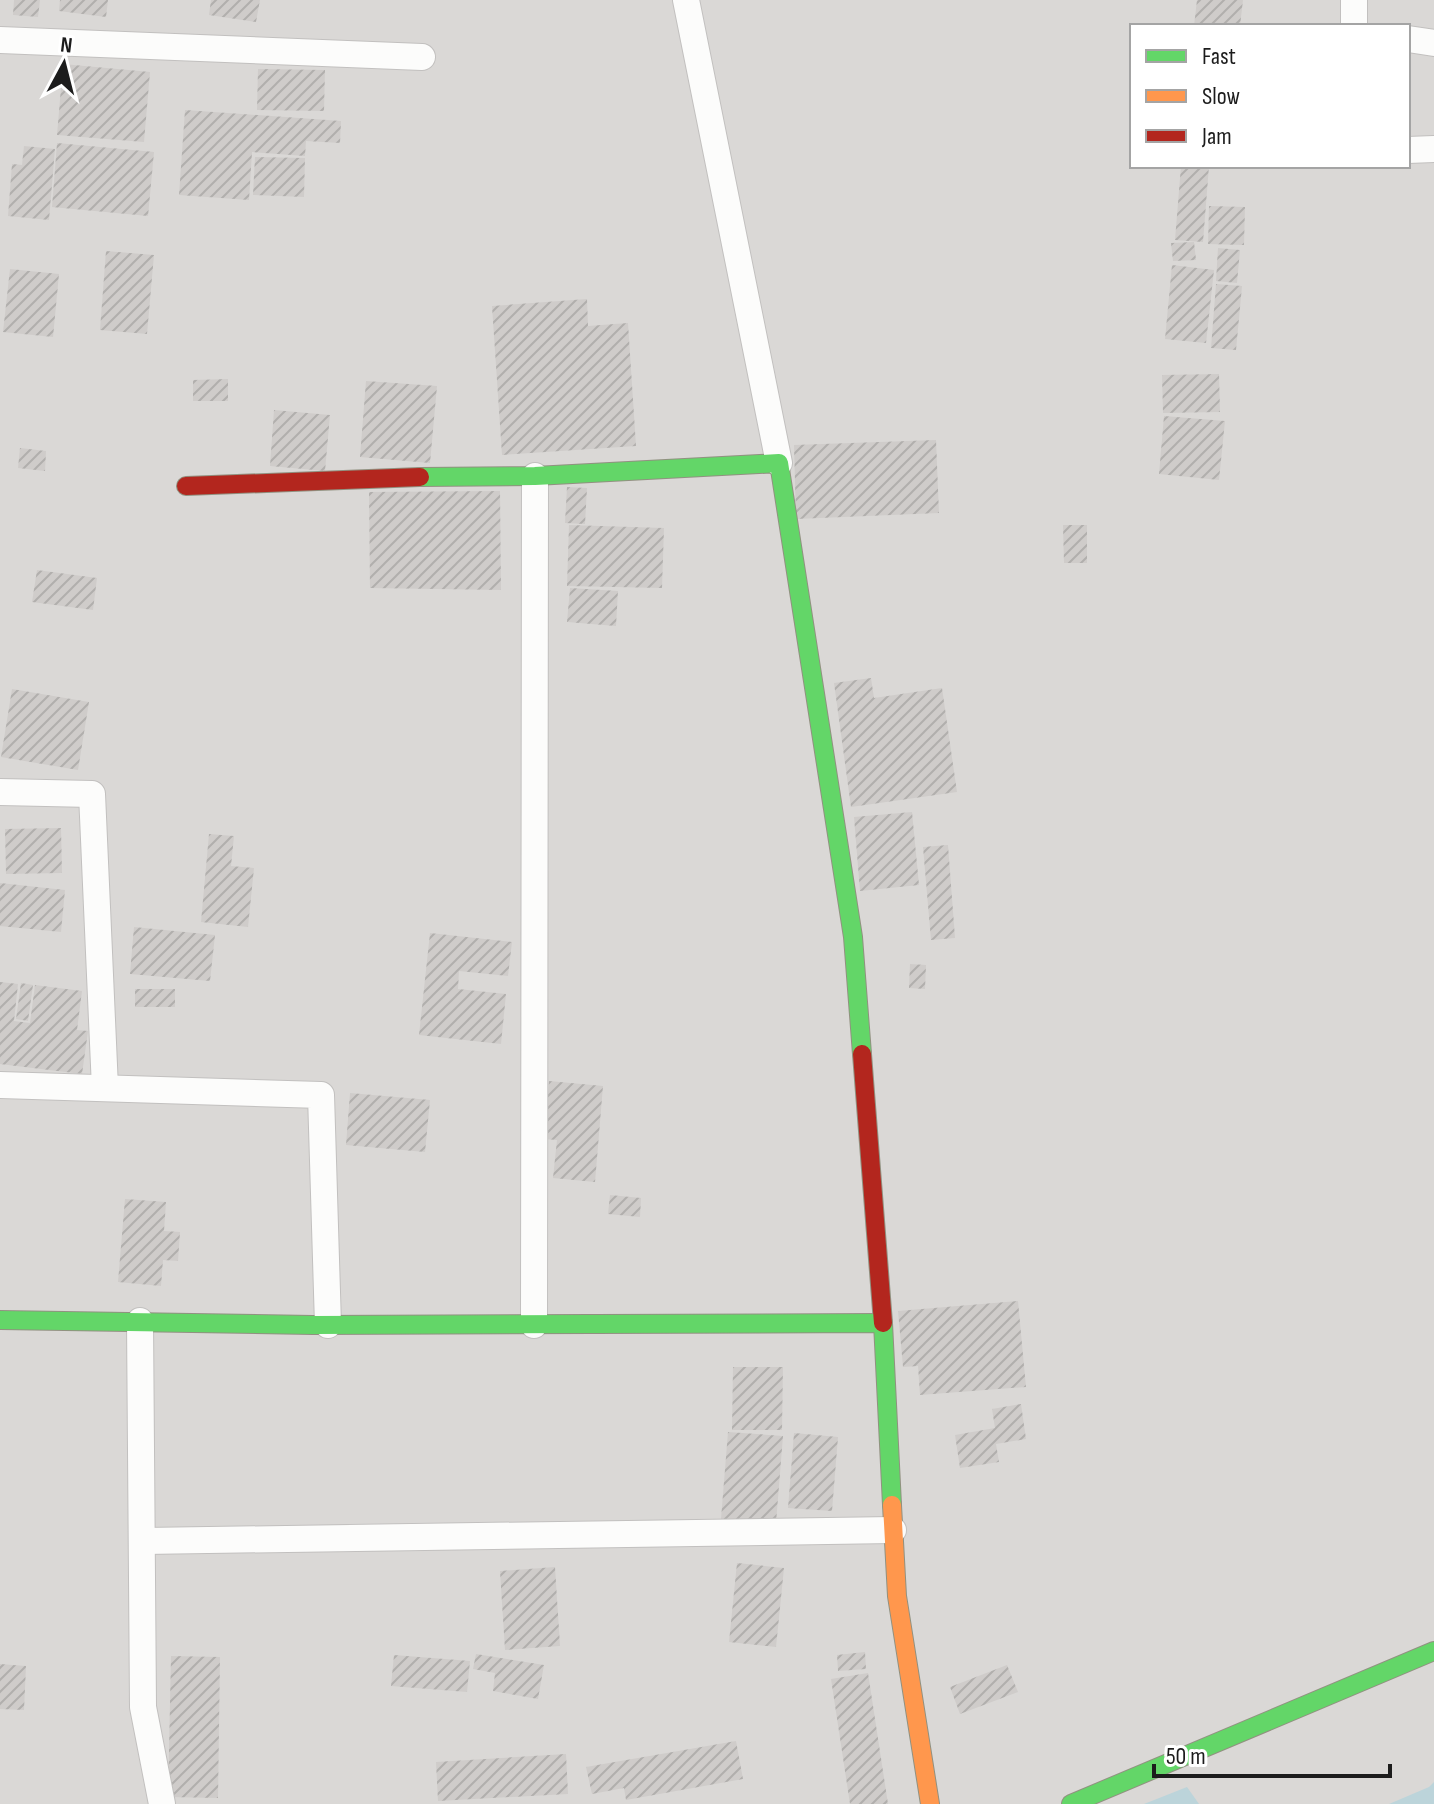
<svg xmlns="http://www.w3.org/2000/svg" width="1434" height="1804" viewBox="0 0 1434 1804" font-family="'Sofia Sans Condensed',sans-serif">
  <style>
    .residential { fill: #dad8d6; fill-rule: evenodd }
    .water { fill: #bcd4da }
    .building { fill: url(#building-hatch) }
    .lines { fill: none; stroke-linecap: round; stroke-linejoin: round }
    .street-casing { stroke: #c2c0bf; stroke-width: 28 }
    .fast-casing { stroke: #919180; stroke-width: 20 }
    .slow-casing { stroke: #919180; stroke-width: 20 }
    .jam-casing { stroke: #919180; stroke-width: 20 }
    .street { stroke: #fcfcfb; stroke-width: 26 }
    .fast { stroke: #63d668; stroke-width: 18 }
    .slow { stroke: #ff974d; stroke-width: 18 }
    .jam { stroke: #b3261e; stroke-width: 18 }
  </style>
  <defs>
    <pattern id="building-hatch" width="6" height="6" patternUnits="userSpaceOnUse" patternTransform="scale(2)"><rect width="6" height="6" fill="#cfccca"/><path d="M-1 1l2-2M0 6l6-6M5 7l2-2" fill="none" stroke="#b1afad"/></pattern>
  </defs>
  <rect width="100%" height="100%" fill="#ebe8e5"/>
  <path class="residential" d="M0 0H1434V1804H0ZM1132 26H1408V166H1132Z"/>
  <g class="water">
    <path d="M1434 1782V1804H1389L1429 1787Z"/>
    <path d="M1187 1787 1199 1804H1144Z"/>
  </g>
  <g class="building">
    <path d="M14 0H40L38 17 13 15Z"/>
    <path d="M60 0H108L106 17 59 11Z"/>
    <path d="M211 0H260L256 22 209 15Z"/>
    <path d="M1197 0H1243L1240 26H1194Z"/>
    <path d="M63 64 150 72 144 142 57 135Z"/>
    <path d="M258 69 325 70 324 111 257 110Z"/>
    <path d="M185 110 341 121 340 143 306 141 305 156 252 152 249 200 179 195Z"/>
    <path d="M57 143 154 152 148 216 52 207Z"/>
    <path d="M24 146 55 149 49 220 8 216 12 164 22 165Z"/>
    <path d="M255 157 305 158 304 197 253 195Z"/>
    <path d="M1181 166H1209L1203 242 1175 240Z"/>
    <path d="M1209 206 1245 207 1244 245 1208 244Z"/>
    <path d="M1194 242 1196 260 1173 261 1171 243Z"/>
    <path d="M1218 248 1240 250 1237 283 1216 281Z"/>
    <path d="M106 251 154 255 147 334 100 330Z"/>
    <path d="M1172 265 1214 270 1206 343 1165 339Z"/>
    <path d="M10 269 59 274 53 337 3 332Z"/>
    <path d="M1216 284 1242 286 1236 350 1211 348Z"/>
    <path d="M587 299 588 326 628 323 636 446 502 455 492 306Z"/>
    <path d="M1219 374 1220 412 1163 413 1162 375Z"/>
    <path d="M228 379V401H193V380Z"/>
    <path d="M366 381 437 386 430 463 360 457Z"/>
    <path d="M274 410 330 415 325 471 270 466Z"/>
    <path d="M1164 416 1225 421 1219 480 1159 474Z"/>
    <path d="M936 440 939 513 796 519 794 445Z"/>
    <path d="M20 448 46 451 45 471 18 468Z"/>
    <path d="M567 487 587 488 585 524 565 523Z"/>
    <path d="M500 491 501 590 370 588 369 492Z"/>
    <path d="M569 525 664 528 662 588 567 586Z"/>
    <path d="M1063 525H1087V563H1064Z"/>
    <path d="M37 570 97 578 93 610 32 602Z"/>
    <path d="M570 588 618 591 616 626 567 622Z"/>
    <path d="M871 678 874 698 942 688 957 792 851 807 834 683Z"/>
    <path d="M12 689 89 702 78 770 1 757Z"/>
    <path d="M912 812 919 885 860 891 854 817Z"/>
    <path d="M61 828 62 873 6 874 5 829Z"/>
    <path d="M209 834 234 836 231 866 254 868 248 927 201 922Z"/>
    <path d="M948 845 955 938 931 940 923 847Z"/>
    <path d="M0 883 65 890 61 932 0 926Z"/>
    <path d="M134 927 215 935 210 981 130 974Z"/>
    <path d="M430 933 512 942 508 976 459 971 458 989 506 994 501 1044 419 1035Z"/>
    <path d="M910 964 926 965 925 989 909 988Z"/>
    <path d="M0 982 18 984 14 1021 30 1023 35 985 82 991 77 1030 88 1031 82 1074 0 1064Z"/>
    <path d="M21 983 33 985 28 1021 16 1019Z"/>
    <rect x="135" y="989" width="40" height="18"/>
    <path d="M549 1081 603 1086 595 1182 553 1178 557 1140 544 1139Z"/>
    <path d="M350 1093 430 1100 425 1152 346 1145Z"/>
    <path d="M610 1195 641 1198 640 1217 608 1214Z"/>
    <path d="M125 1199 166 1202 164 1231 180 1232 178 1261 163 1260 161 1286 118 1282Z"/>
    <path d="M1018 1301 1026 1387 920 1395 918 1366 903 1367 898 1311Z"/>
    <path d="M733 1367H783L782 1430H732Z"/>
    <path d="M1021 1404 1026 1439 996 1444 999 1462 960 1468 955 1435 995 1428 992 1409Z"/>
    <path d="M728 1432 783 1436 776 1523 721 1519Z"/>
    <path d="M794 1433 838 1437 832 1511 788 1508Z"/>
    <path d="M737 1563 784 1568 776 1647 729 1642Z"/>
    <path d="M555 1567 560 1646 505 1650 500 1571Z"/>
    <path d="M865 1652 866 1669 838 1671 837 1655Z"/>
    <path d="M476 1654 544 1665 538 1699 493 1691 495 1673 473 1669Z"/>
    <path d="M394 1655 470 1661 467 1692 391 1686Z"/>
    <path d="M171 1656 220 1657 218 1798 168 1797Z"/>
    <path d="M0 1664 26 1666 24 1710 0 1709Z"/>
    <path d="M1007 1665 1018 1692 960 1714 950 1687Z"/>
    <path d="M868 1673 888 1804H850L831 1679Z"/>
    <path d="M736 1741 743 1779 626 1800 624 1788 592 1794 586 1767Z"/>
    <path d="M566 1754 568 1794 438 1801 436 1762Z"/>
  </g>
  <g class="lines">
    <defs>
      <g id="street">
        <path d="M686 0 779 463"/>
        <path d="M1354 26V0"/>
        <path d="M1408 39 1434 43"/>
        <path d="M0 40 422 57"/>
        <path d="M1408 150 1434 149"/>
        <path d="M0 792 92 794 105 1088"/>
        <path d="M0 1085 321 1095 328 1325"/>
        <path d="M140 1321 143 1707 162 1804"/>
        <path d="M534 1325 535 476"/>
        <path d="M144 1541 893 1530"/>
      </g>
      <g id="fast">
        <path d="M420 477 535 476 779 463 853 937 862 1054"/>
        <path d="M0 1320 313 1325 883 1323 892 1505"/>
        <path d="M1071 1804 1434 1651"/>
      </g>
      <path id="slow" d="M892 1505 897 1596 930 1804"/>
      <g id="jam">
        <path d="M186 486 420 477"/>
        <path d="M862 1054 883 1323"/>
      </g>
    </defs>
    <use href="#street" class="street-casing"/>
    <use href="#fast" class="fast-casing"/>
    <use href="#slow" class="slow-casing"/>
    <use href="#jam" class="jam-casing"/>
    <use href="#street" class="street"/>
    <use href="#fast" class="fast"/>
    <use href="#slow" class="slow"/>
    <use href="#jam" class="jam"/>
  </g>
  <rect x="1130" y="24" width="280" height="144" fill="#ffffff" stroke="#a4a4a4" stroke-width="2"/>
  <rect x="1146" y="50" width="40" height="12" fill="#63d668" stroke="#a4a4a4" stroke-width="2"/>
  <text x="1202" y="64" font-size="24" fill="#1c1c1c">Fast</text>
  <rect x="1146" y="90" width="40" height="12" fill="#ff974d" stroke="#a4a4a4" stroke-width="2"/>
  <text x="1202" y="104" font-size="24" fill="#1c1c1c">Slow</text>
  <rect x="1146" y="130" width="40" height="12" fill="#b3261e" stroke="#a4a4a4" stroke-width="2"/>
  <text x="1202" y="144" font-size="24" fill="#1c1c1c">Jam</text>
  <g transform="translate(64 64) rotate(7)" stroke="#ffffff" stroke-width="6" paint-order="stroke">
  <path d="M0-6L14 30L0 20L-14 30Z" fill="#1c1c1c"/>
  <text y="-12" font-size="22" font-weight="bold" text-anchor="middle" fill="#1c1c1c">N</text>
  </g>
  <path d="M1154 1764v12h236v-12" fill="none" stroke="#1c1c1c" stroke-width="4"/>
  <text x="1166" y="1764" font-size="24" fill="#1c1c1c" stroke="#ffffff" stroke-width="6" paint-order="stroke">50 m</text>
</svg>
